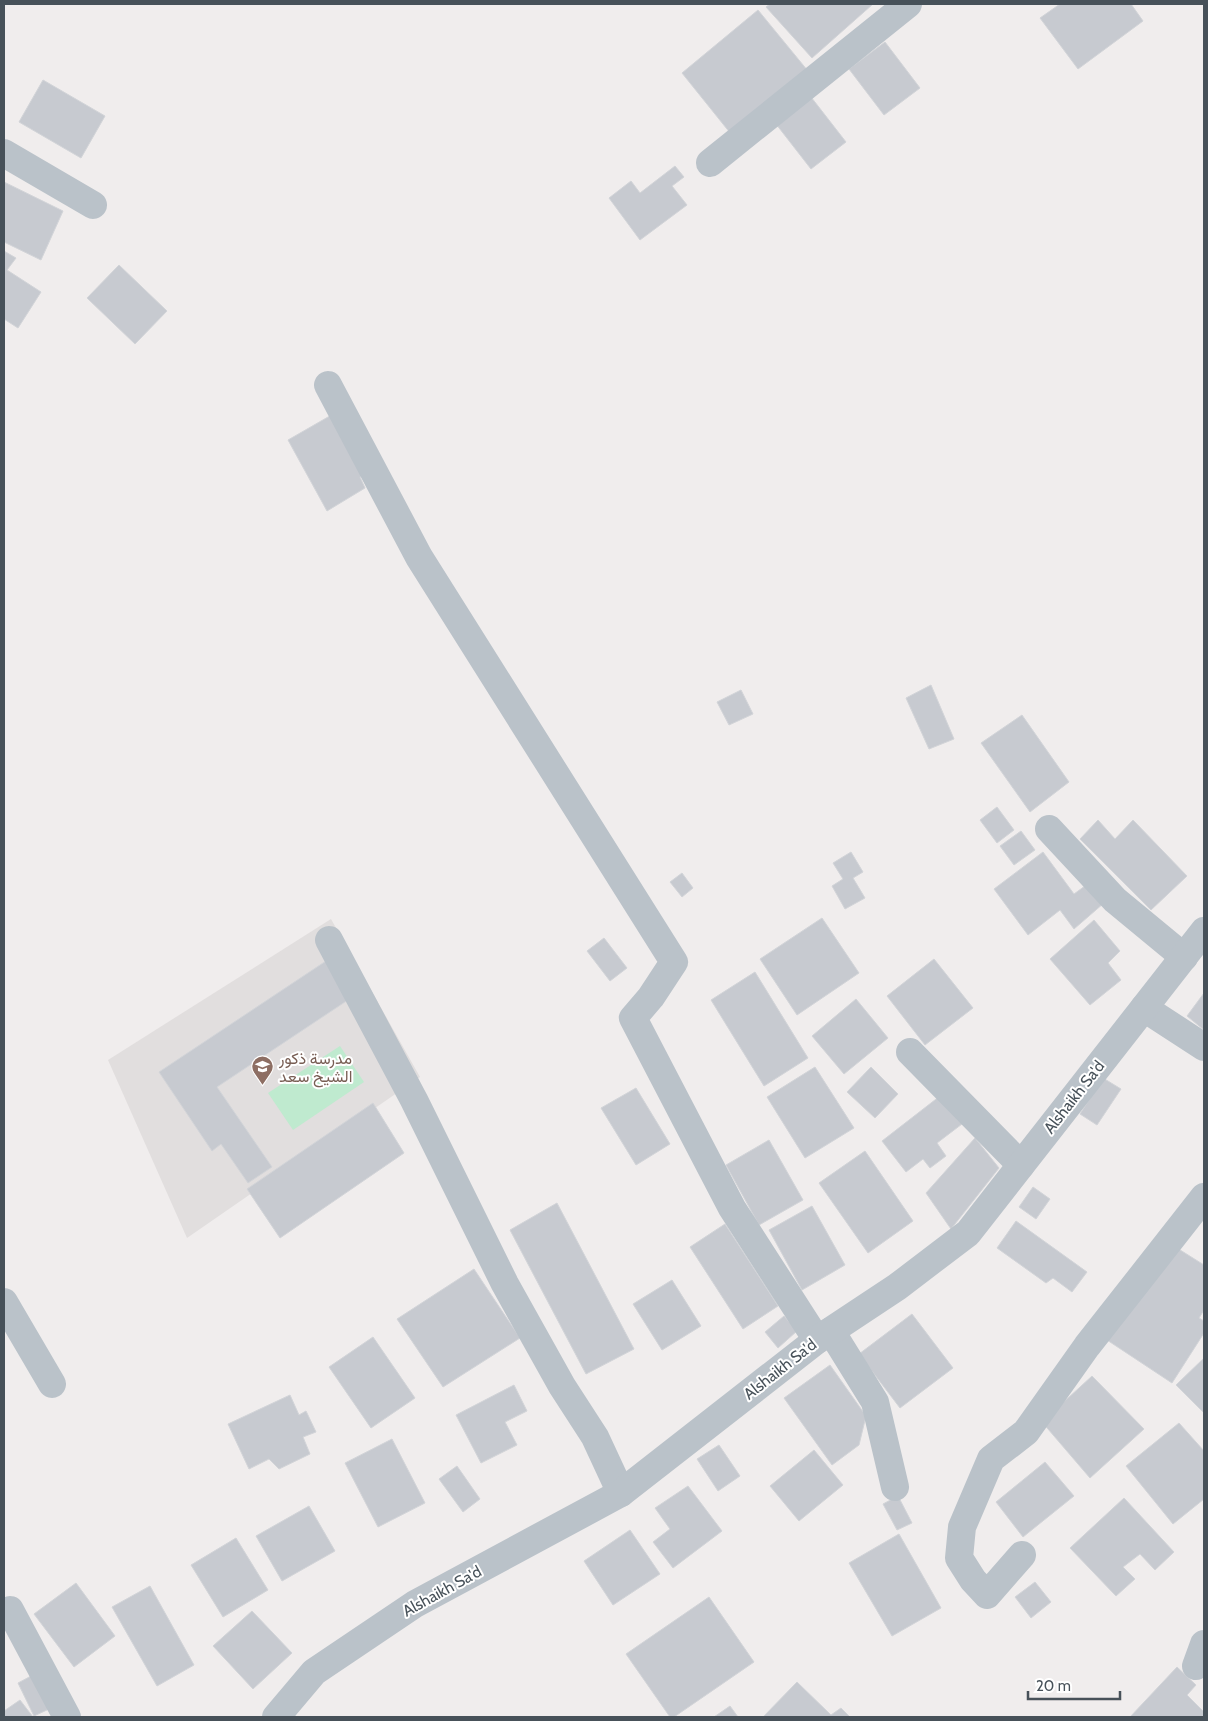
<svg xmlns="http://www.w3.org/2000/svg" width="1208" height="1721" viewBox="0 0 1208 1721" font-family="Cabin,Vazirmatn,sans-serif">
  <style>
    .education { fill: #e1dede }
    .green { fill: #bfeacf }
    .building { fill: #c7cad0; stroke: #d2d4d8 }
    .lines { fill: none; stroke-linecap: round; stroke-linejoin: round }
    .minor { stroke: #bac2c9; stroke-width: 28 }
    .labels { text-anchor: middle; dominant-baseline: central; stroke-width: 4; stroke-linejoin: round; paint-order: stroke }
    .education-label { font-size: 16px; fill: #785e54; stroke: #fff; text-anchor: start }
    .street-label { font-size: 16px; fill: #475159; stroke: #fff }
  </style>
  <rect width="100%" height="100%" fill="#f0eded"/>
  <path class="education" d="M331 919 420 1077 187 1238 108 1060Z"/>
  <path class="green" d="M340 1046 364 1082 293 1130 268 1093Z"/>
  <g class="building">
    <path d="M770 4H873L812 58 766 7Z"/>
    <path d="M1060 4H1131L1143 21 1078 69 1040 18Z"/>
    <path d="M758 10 808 71 731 134 682 73Z"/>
    <path d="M885 42 920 88 884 115 849 69Z"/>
    <path d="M43 80 105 116 81 158 19 122Z"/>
    <path d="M811 97 846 142 811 169 776 124Z"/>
    <path d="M675 166 684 177 672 186 687 205 640 240 609 198 631 181 640 193Z"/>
    <path d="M4 182 63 211 41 260 4 242Z"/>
    <path d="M4 251 16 258 7 270 41 292 18 328 4 319Z"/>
    <path d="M119 265 167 311 135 344 87 298Z"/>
    <path d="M335 413 368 471 360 477 365 488 327 511 288 440Z"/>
    <path d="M931 685 954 739 929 749 906 698Z"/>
    <path d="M741 690 753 714 729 725 717 702Z"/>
    <path d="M1022 715 1069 782 1030 812 981 743Z"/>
    <path d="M997 807 1014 830 997 843 980 820Z"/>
    <path d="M1098 820 1115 839 1133 820 1187 876 1151 910 1080 839Z"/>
    <path d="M1021 831 1035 850 1014 865 1000 846Z"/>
    <path d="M851 852 863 872 853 878 865 898 845 909 832 886 843 879 833 863Z"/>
    <path d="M1043 852 1074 894 1089 883 1104 903 1074 929 1060 910 1028 935 994 889Z"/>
    <path d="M682 873 693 888 682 897 670 882Z"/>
    <path d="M822 918 859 973 797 1015 760 959Z"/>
    <path d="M1094 920 1120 951 1108 963 1121 980 1090 1005 1050 959Z"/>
    <path d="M604 938 627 968 610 981 587 951Z"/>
    <path d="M329 959 354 996 217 1087 272 1167 248 1183 221 1144 212 1151 159 1072Z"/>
    <path d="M934 959 973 1008 925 1045 887 996Z"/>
    <path d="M755 972 808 1058 764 1086 711 1000Z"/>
    <path d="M1204 993V1030L1187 1016Z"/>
    <path d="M856 999 888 1038 844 1074 812 1036Z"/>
    <path d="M815 1067 854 1128 805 1158 767 1097Z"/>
    <path d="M871 1067 898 1094 875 1118 847 1092Z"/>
    <path d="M1103 1078 1121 1089 1097 1125 1080 1114Z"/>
    <path d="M636 1088 670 1144 636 1165 601 1108Z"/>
    <path d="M940 1096 962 1124 937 1143 946 1156 930 1168 923 1159 906 1172 882 1141Z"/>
    <path d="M373 1103 404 1153 280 1238 247 1189Z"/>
    <path d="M975 1138 999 1168 951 1229 926 1193Z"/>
    <path d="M769 1140 803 1200 759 1225 726 1165Z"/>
    <path d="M865 1151 913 1221 868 1253 819 1183Z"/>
    <path d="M1033 1187 1050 1199 1036 1219 1019 1207Z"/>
    <path d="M557 1203 634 1349 586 1374 510 1230Z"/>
    <path d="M812 1206 845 1265 802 1290 769 1230Z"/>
    <path d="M1016 1221 1087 1272 1072 1292 1053 1278 1046 1283 997 1248Z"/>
    <path d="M725 1224 778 1306 743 1329 690 1247Z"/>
    <path d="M1169 1243 1204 1265V1310L1199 1318 1204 1321V1333L1172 1383 1107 1340Z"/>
    <path d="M474 1269 520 1338 443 1387 397 1319Z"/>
    <path d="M672 1280 701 1326 662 1350 633 1304Z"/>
    <path d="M912 1314 953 1368 900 1408 859 1354Z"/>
    <path d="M784 1316 797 1331 778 1348 765 1332Z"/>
    <path d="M373 1337 415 1398 371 1428 329 1367Z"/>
    <path d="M1204 1358V1413L1176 1385Z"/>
    <path d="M830 1365 866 1416 859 1445 832 1465 784 1398Z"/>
    <path d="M1092 1376 1144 1429 1090 1478 1042 1422Z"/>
    <path d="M514 1385 527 1411 505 1422 517 1445 481 1463 456 1415Z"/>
    <path d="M290 1395 299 1415 306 1411 316 1432 303 1437 310 1454 279 1469 269 1459 249 1469 228 1424Z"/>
    <path d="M1179 1423 1204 1451V1499L1173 1524 1126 1466Z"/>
    <path d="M392 1439 425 1503 378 1527 345 1463Z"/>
    <path d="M719 1445 740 1476 718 1491 697 1459Z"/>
    <path d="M814 1450 843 1485 799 1521 770 1486Z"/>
    <path d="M1045 1462 1074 1496 1023 1537 996 1502Z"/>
    <path d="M457 1466 480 1499 463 1512 439 1479Z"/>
    <path d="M688 1486 722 1531 673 1568 653 1542 670 1529 655 1508Z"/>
    <path d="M898 1496 912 1523 897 1530 883 1504Z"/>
    <path d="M1124 1498 1174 1552 1155 1570 1140 1554 1123 1567 1135 1579 1116 1596 1070 1548Z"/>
    <path d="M309 1506 335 1551 282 1581 256 1536Z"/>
    <path d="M630 1530 660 1574 613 1605 584 1561Z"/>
    <path d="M899 1534 941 1608 892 1636 849 1563Z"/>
    <path d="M236 1538 268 1590 223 1617 191 1565Z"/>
    <path d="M1035 1582 1051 1602 1031 1618 1015 1597Z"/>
    <path d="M76 1583 115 1636 74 1667 34 1614Z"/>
    <path d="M150 1586 194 1665 157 1686 112 1607Z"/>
    <path d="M709 1597 754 1662 674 1717H670L626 1654Z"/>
    <path d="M252 1611 292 1653 253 1689 213 1646Z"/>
    <path d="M1177 1667 1196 1685 1187 1695 1204 1712V1717H1130Z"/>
    <path d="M33 1675 49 1709 34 1716 18 1683Z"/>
    <path d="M797 1682 831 1715 841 1708 850 1717H763Z"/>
    <path d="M20 1700 33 1717H4V1711Z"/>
    <path d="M730 1706 738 1717H714Z"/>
  </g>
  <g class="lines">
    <g class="minor">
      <path d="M4 153 93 205"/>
      <path d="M710 163 908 4"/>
      <path d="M328 385 419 557 674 962 651 997 633 1018 732 1208 817 1340"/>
      <path d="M1049 829 1115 900 1184 957"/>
      <path d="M329 940 414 1100 505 1284 562 1386 595 1437 621 1493"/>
      <path d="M1144 1008 1204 1047"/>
      <path d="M910 1052 1021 1165"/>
      <path d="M4 1302 52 1384"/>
      <path d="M831 1331 875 1402 895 1487"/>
      <path d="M1022 1555 987 1595 973 1580 959 1558 962 1527 991 1459 1026 1432 1087 1346 1204 1197"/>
      <path d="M10 1610 67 1717"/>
      <path d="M1196 1666 1204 1644"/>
      <path d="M276 1717 314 1672 415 1604 621 1493 817 1340 897 1287 968 1233 1204 931"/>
    </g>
  </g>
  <defs>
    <symbol id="school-pin" viewBox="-11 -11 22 30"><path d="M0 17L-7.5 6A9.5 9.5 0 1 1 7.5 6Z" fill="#8d6e63" stroke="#fff"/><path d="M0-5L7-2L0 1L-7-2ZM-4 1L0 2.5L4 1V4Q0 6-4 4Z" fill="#fff"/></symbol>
  </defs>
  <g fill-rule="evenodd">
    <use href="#school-pin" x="250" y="1054" width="25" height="34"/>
  </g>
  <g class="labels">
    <g class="education-label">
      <text x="279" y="1058">مدرسة ذكور<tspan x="279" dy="18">الشيخ سعد</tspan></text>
    </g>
    <g class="street-label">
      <text transform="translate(1074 1097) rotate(-52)">Alshaikh Sa'd</text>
      <text transform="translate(780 1369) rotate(-38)">Alshaikh Sa'd</text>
      <text transform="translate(442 1591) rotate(-29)">Alshaikh Sa'd</text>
    </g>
  </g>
  <rect width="1208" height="1721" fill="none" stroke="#475159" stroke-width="10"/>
  <path d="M1028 1691v8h92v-8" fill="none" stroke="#475159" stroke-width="2.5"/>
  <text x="1036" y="1691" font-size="15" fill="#475159" stroke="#ffffff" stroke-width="4" paint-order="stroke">20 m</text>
</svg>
